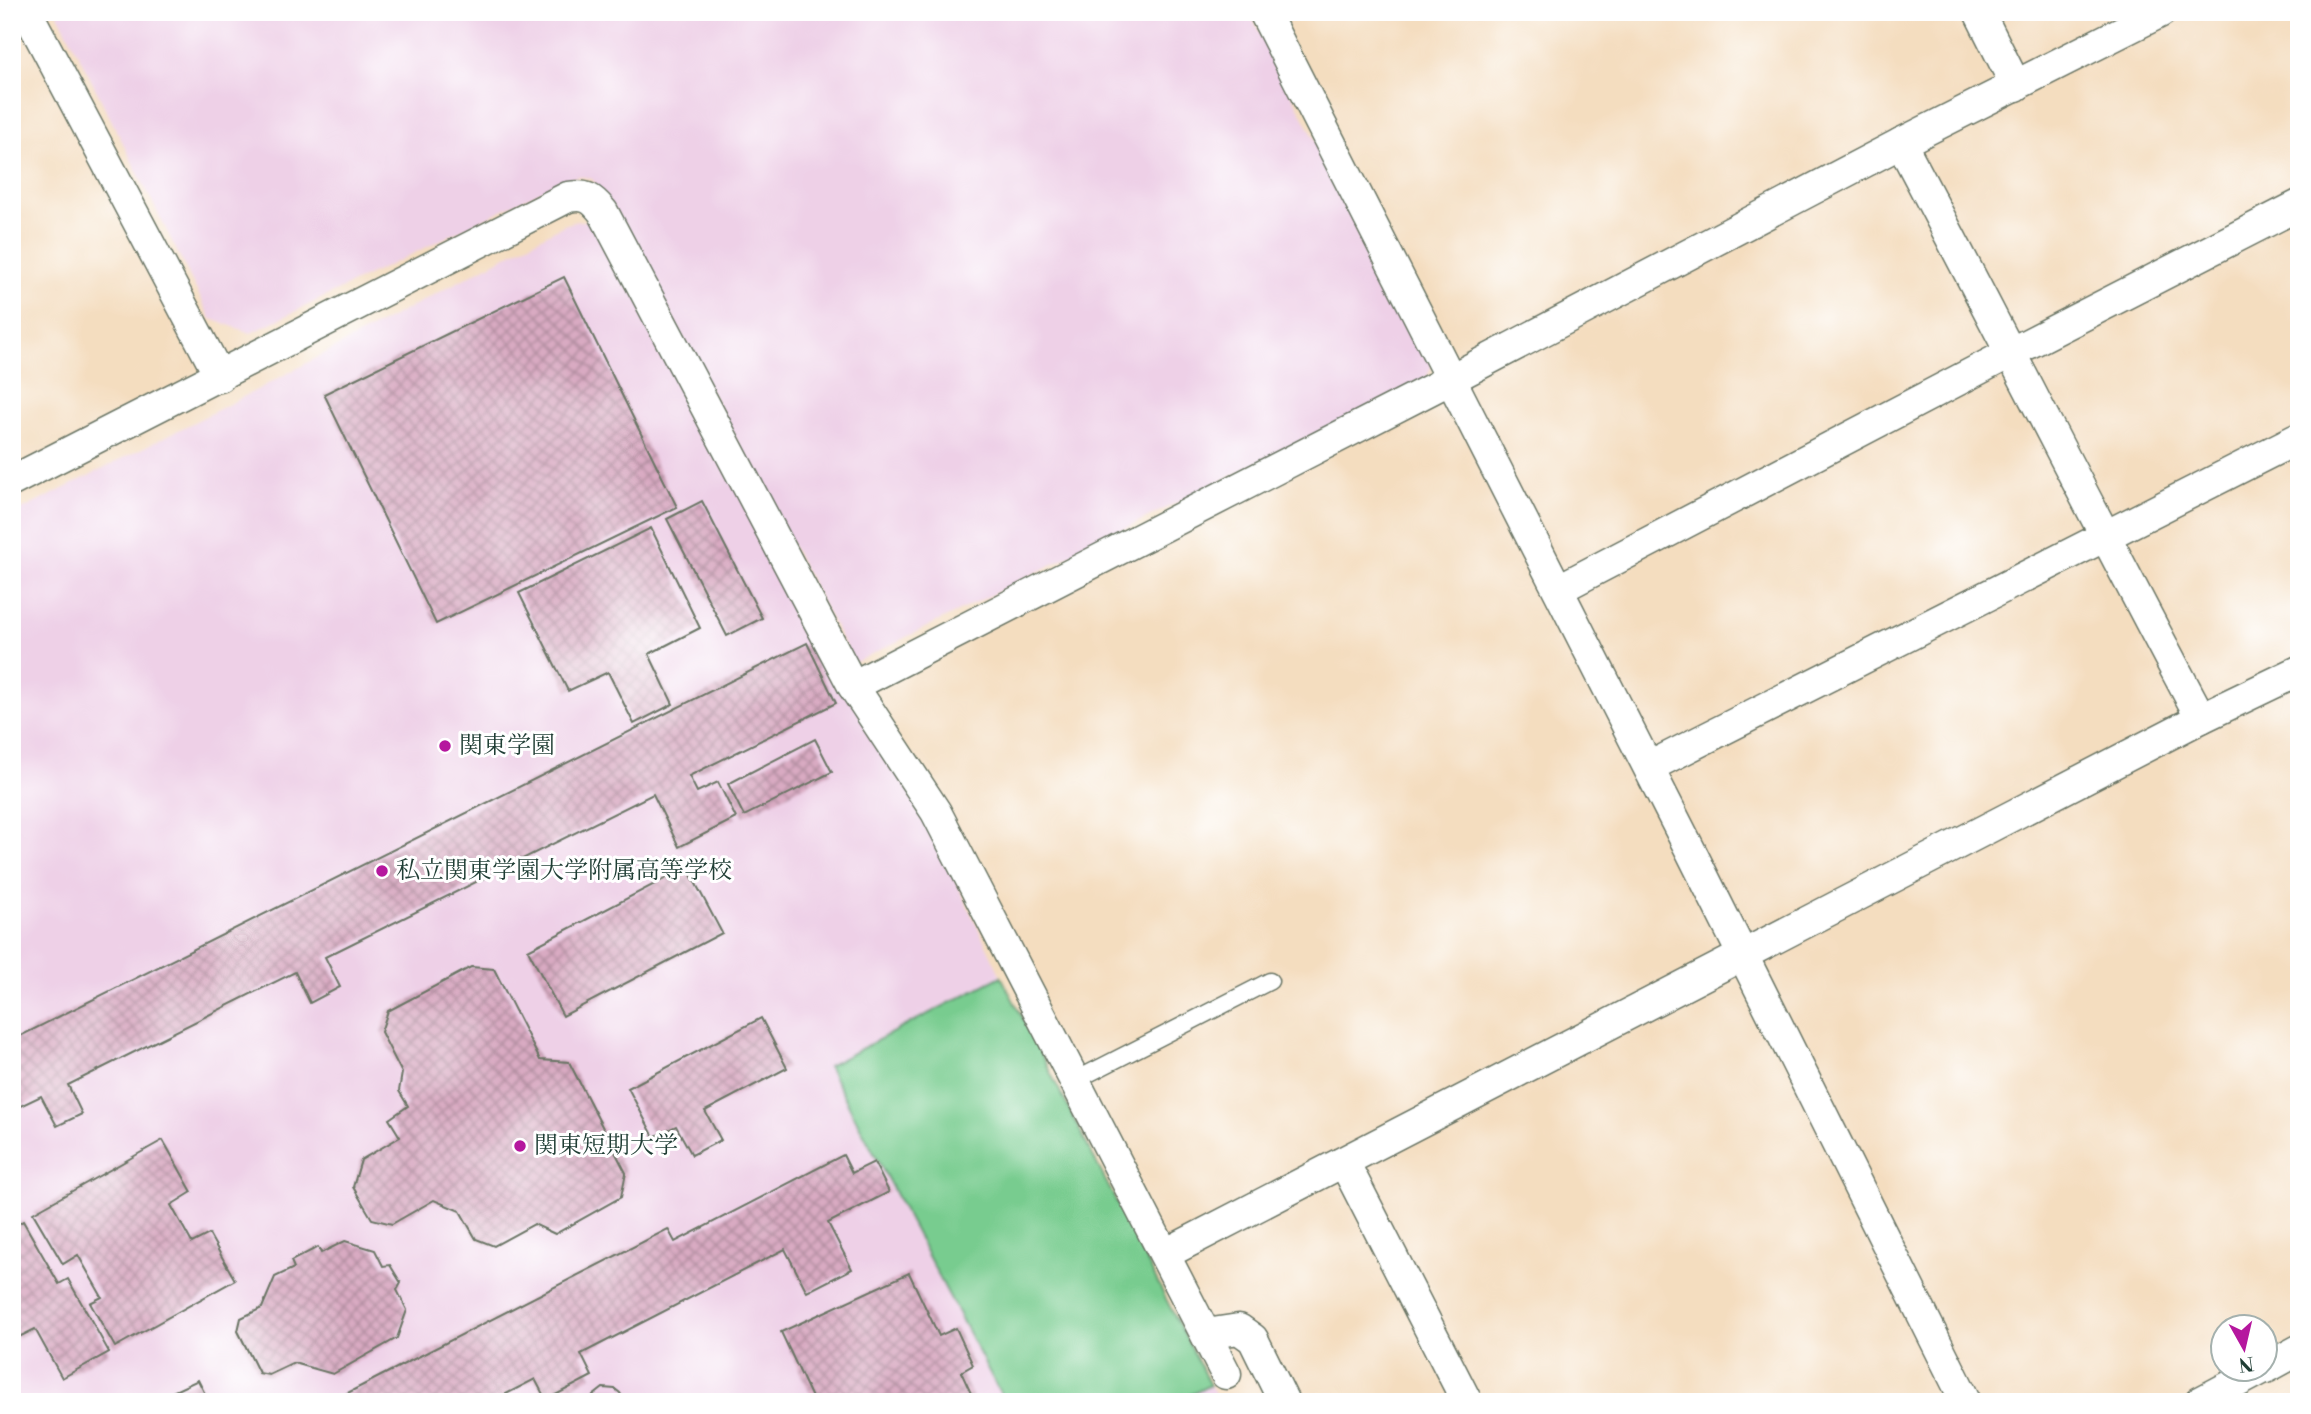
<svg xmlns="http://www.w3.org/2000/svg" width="2311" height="1414" viewBox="0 0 2311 1414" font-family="'Libre Bodoni','Noto Serif JP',serif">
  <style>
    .built { fill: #eed0e7 }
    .green { fill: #78cc8f; stroke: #4c8462; stroke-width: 2 }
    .building { fill: url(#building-cross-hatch) }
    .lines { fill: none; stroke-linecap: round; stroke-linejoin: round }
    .lane-casing { stroke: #6a7565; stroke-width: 19 }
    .street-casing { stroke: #6a7565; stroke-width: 33 }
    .lane { stroke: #fff; stroke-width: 16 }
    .street { stroke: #fff; stroke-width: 30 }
    .poi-dot { fill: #b5179e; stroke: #fff; stroke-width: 2.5 }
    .labels { text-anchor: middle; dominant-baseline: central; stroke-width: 6; stroke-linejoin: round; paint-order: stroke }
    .poi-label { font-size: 24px; fill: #1f3d34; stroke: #fff; text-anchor: start }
  </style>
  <defs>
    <pattern id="building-cross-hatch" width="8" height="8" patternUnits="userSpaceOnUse" patternTransform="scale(1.75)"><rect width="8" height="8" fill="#d9aac2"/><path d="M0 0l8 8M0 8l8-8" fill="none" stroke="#af8c9e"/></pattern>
  </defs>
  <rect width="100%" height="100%" fill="#fff"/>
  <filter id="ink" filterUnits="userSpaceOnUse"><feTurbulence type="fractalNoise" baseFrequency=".0143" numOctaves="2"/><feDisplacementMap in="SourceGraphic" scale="14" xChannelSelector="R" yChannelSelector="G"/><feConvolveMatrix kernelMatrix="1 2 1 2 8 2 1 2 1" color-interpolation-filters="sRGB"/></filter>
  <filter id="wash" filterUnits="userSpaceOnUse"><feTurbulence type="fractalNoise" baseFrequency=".00686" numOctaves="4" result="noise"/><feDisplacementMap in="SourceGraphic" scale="28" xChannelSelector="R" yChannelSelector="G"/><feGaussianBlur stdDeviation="1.57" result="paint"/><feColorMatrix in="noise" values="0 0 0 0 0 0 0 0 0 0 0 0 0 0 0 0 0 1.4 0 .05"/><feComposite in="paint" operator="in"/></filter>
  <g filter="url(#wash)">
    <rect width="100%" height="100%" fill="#f4ddbf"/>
    <g class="built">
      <path d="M57 12H1249L1432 365 1426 379 854 663 621 221 592 179 579 176 561 181 251 333 211 319Z"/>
      <path d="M577 221H590L602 230 923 813 1001 976 1219 1402H12V515L253 392 564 225Z"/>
    </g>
    <path class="green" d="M1001 976 1210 1385 1177 1402H1005L828 1066Z"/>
    <g id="blocks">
      <g class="building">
        <path d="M564 277 677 507 436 624 324 394Z"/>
        <path d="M702 501 762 618 727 636 667 519Z"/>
        <path d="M651 528 700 628 649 654 673 704 634 724 608 672 568 691 519 593Z"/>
        <path d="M807 643 836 703 689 776 697 792 718 782 736 818 679 847 653 794 325 957 340 987 310 1003 295 972 68 1085 82 1114 57 1126 41 1096 12 1110V1040Z"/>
        <path d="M815 739 832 772 744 816 728 784Z"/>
        <path d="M687 867 722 933 563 1016 528 950Z"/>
        <path d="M471 967 494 969 540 1060 569 1062 626 1173 621 1197 555 1234 534 1224 494 1246 476 1239 460 1211 434 1200 392 1224 372 1219 353 1187 361 1160 400 1137 389 1119 408 1106 399 1091 402 1073 381 1032 388 1011Z"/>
        <path d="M761 1018 787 1068 705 1111 721 1140 692 1155 676 1126 654 1137 628 1088Z"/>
        <path d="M163 1140 192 1192 171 1205 192 1243 209 1234 235 1280 115 1347 90 1303 102 1297 78 1255 63 1264 33 1213Z"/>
        <path d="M843 1155 852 1173 874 1162 889 1192 828 1223 852 1269 807 1292 785 1249 581 1354 592 1376 546 1400 535 1379 506 1394 510 1402H330L668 1229 675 1242Z"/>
        <path d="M23 1221 59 1284 68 1279 109 1352 62 1378 35 1329 17 1338 12 1329V1227Z"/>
        <path d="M345 1241 375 1250 383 1266 390 1265 401 1283 397 1290 407 1310 397 1338 333 1374 294 1363 269 1375 259 1373 238 1331 241 1318 262 1308 275 1277 294 1268 291 1261 318 1247 321 1253Z"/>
        <path d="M909 1273 939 1336 956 1328 973 1365 961 1372 975 1402H814L781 1332Z"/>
        <path d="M198 1380 209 1402H151Z"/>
        <path d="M603 1388 615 1389 620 1393 625 1402H590L593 1396Z"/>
      </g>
    </g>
  </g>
  <g filter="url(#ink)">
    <use href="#blocks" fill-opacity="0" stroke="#6a7565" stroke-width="2"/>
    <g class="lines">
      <defs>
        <path id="lane" d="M1076 1080 1270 981"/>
        <g id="street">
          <path d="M27 12 220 377"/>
          <path d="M1264 12C1502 474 1735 937 1966 1402"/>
          <path d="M1979 12 2016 86"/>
          <path d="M1901 143C2002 334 2099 527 2201 718"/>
          <path d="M12 481 568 197C586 194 592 198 603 212L853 686 936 812 1226 1374"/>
          <path d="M1559 589 2012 352 2299 205"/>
          <path d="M853 686 1453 378 1901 143 2161 12"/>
          <path d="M1649 767 2299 438"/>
          <path d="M1344 1162 1467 1402"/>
          <path d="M1165 1254 2201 718 2299 671"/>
          <path d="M1206 1334 1239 1329 1253 1339 1284 1402"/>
          <path d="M2266 1368 2299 1350"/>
          <path d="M2200 1402 2264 1368"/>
        </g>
      </defs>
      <use href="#lane" class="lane-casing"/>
      <use href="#street" class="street-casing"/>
      <use href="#lane" class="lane"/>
      <use href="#street" class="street"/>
    </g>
  </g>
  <g class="poi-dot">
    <circle cx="445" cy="746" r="7"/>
    <circle cx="382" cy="871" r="7"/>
    <circle cx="520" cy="1146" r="7"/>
  </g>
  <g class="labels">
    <g class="poi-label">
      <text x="459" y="746">関東学園</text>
      <text x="396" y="871">私立関東学園大学附属高等学校</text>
      <text x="534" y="1146">関東短期大学</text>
    </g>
  </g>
  <rect width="2311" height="1414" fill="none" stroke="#fff" stroke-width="42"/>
  <g transform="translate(2244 1348) rotate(172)"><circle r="33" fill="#ffffff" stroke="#a5b1ae" stroke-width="2"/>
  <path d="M0-5L12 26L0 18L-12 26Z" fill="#b5179e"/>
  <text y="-10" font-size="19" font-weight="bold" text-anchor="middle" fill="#1f3d34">N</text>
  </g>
</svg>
